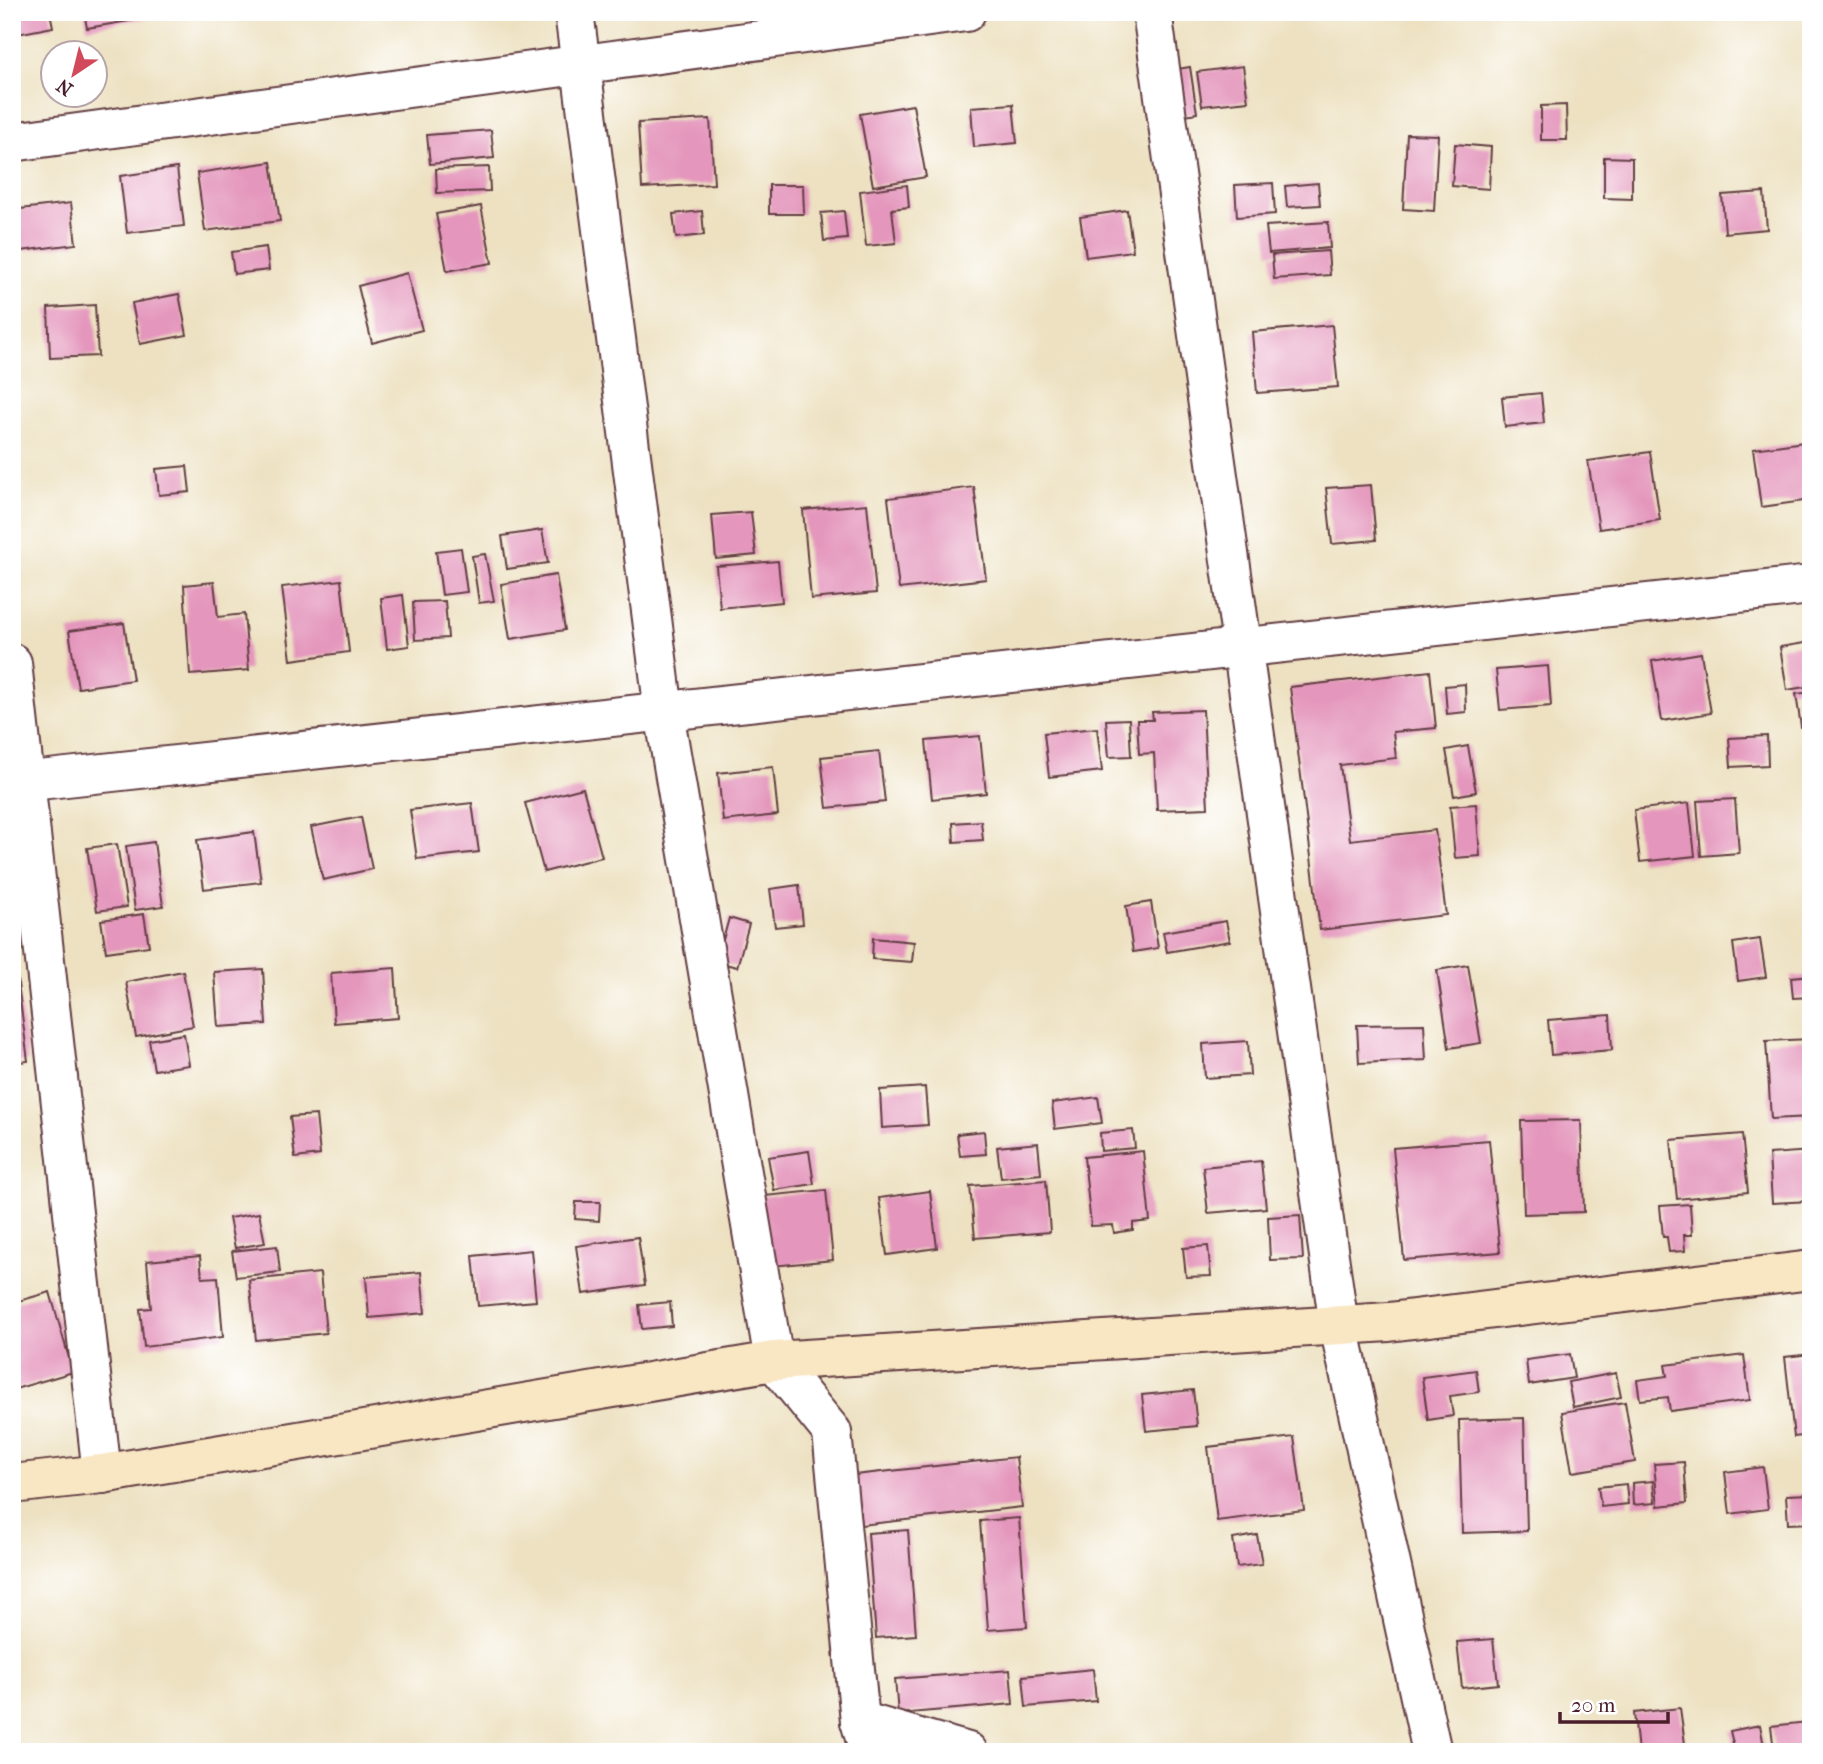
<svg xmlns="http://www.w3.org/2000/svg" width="1823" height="1764" viewBox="0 0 1823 1764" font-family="'IM FELL French Canon',serif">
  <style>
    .building { fill: #e496bc }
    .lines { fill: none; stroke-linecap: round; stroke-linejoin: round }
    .street-casing { stroke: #623c42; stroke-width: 42 }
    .secondary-casing { stroke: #623c42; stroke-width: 42 }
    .street { stroke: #fff; stroke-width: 38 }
    .secondary { stroke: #f9e7c3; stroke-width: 38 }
  </style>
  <rect width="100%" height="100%" fill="#fff"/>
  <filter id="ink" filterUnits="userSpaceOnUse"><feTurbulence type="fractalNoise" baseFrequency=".0143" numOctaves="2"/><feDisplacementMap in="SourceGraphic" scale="14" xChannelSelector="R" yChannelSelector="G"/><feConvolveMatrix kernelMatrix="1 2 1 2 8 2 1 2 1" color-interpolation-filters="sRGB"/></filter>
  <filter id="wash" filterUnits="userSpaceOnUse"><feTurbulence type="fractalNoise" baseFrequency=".00686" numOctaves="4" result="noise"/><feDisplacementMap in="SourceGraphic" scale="28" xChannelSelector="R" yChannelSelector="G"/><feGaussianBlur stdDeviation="1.57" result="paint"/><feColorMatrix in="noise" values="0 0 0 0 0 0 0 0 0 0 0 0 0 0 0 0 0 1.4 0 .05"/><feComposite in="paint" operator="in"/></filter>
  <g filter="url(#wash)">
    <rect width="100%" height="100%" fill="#ede1c1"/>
    <g id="blocks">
      <g class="building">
        <path d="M12 12H50L53 27 12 35Z"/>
        <path d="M84 12H164L165 15 87 28Z"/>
        <path d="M1243 66 1248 101 1202 106 1197 72Z"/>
        <path d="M1190 67 1197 113 1174 117 1166 71Z"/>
        <path d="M1013 104 1017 143 974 147 971 107Z"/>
        <path d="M913 105 926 177 873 186 860 114Z"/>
        <path d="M1566 105 1567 140H1541V106Z"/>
        <path d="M710 119 714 184 642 188 638 123Z"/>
        <path d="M491 130 494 158 430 164 427 135Z"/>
        <path d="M1407 134 1438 135 1434 211 1403 209Z"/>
        <path d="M1455 144 1491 147 1489 189 1452 186Z"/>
        <path d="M1604 157 1632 158V199L1604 198Z"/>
        <path d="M271 162 280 221 205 231 197 173Z"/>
        <path d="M489 167 490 191 437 193 436 169Z"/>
        <path d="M177 168 184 226 127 233 120 176Z"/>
        <path d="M1273 183 1275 214 1237 217 1235 185Z"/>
        <path d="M1318 183 1320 205 1287 207 1285 186Z"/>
        <path d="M769 185H803L804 214H769Z"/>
        <path d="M907 185 909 207 892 209 896 243 866 246 860 191Z"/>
        <path d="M1764 192 1767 229 1725 233 1722 195Z"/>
        <path d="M71 203 76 244 13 252 12 210Z"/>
        <path d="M481 206 492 263 447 271 436 214Z"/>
        <path d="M1127 210 1133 251 1086 257 1080 217Z"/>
        <path d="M702 211 704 235 676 238 673 214Z"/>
        <path d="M844 211 847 239 824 241 821 213Z"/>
        <path d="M1328 222 1330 248 1269 253 1266 226Z"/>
        <path d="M266 247 269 270 234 274 231 252Z"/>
        <path d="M1328 251 1330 275 1274 279 1272 255Z"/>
        <path d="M407 273 422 330 372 343 358 286Z"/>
        <path d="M179 294 187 335 140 344 132 303Z"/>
        <path d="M95 305 98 356 50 358 48 308Z"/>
        <path d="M1332 325 1338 387 1257 393 1252 332Z"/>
        <path d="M1541 393 1544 423 1505 427 1502 397Z"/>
        <path d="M1811 441V500L1761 507 1753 449Z"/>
        <path d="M1650 452 1660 520 1599 529 1588 461Z"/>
        <path d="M187 466 190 492 159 495 156 469Z"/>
        <path d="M1371 485 1376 540 1332 544 1326 488Z"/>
        <path d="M974 487 986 579 899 589 888 498Z"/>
        <path d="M867 504 876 593 811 599 803 510Z"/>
        <path d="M751 512 756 555 716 559 712 515Z"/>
        <path d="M542 530 548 563 507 569 502 536Z"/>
        <path d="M461 548 467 592 442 595 436 551Z"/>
        <path d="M485 554 494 601 479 603 472 556Z"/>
        <path d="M778 561 782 602 720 608 716 566Z"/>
        <path d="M556 575 565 630 510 639 501 584Z"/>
        <path d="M341 580 349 652 291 660 282 587Z"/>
        <path d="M214 582 218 617 244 614 249 670 190 675 184 585Z"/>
        <path d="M403 595 409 646 387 649 381 598Z"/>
        <path d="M445 601 448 638 415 640 413 602Z"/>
        <path d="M124 623 133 680 78 688 69 631Z"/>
        <path d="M1811 642V686L1787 690 1780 647Z"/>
        <path d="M1701 653 1711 713 1662 721 1652 661Z"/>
        <path d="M1548 666 1551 706 1500 710 1496 670Z"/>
        <path d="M1430 671 1436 728 1393 732 1396 758 1340 765 1350 840 1435 830 1446 915 1320 930 1290 687Z"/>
        <path d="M1465 684 1466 712 1447 714 1445 686Z"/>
        <path d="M1811 692V726L1801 727 1796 694Z"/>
        <path d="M1203 710 1208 808 1157 810 1154 753 1139 754 1137 720H1153L1152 712Z"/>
        <path d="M1129 719 1131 756 1109 757 1106 720Z"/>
        <path d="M1097 728 1102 771 1049 777 1044 733Z"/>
        <path d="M980 736 986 793 932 799 926 741Z"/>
        <path d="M1767 736 1768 765 1731 767 1729 738Z"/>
        <path d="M1468 746 1476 792 1454 796 1446 750Z"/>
        <path d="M879 751 885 802 827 808 821 757Z"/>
        <path d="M773 767 778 815 723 821 718 773Z"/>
        <path d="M583 788 602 857 544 872 525 803Z"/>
        <path d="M1735 799 1739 853 1701 856 1697 801Z"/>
        <path d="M472 803 479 852 417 859 410 810Z"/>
        <path d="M1689 803 1695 856 1640 862 1634 810Z"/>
        <path d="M1476 804 1480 856 1455 858 1450 806Z"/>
        <path d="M361 817 372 869 323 880 311 827Z"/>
        <path d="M981 821 983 840 954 842 953 823Z"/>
        <path d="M254 832 261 882 204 889 197 840Z"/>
        <path d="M154 842 163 906 135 910 126 846Z"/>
        <path d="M117 844 127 907 97 911 87 848Z"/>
        <path d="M799 885 803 924 775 927 770 889Z"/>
        <path d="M1151 902 1158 948 1133 952 1126 906Z"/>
        <path d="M144 914 149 946 106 952 101 920Z"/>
        <path d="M729 918 749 924 737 967 717 962Z"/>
        <path d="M1226 921 1230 941 1167 952 1163 932Z"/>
        <path d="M873 938 914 942 912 962 872 959Z"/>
        <path d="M1760 939 1766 977 1738 981 1733 943Z"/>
        <path d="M1468 965 1481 1043 1449 1048 1437 970Z"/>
        <path d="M395 968 398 1018 334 1023 331 973Z"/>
        <path d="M263 969 266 1024 218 1027 214 972Z"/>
        <path d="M183 971 193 1026 136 1037 126 982Z"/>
        <path d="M1811 975V997L1793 998 1791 977Z"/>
        <path d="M17 976 28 1061 12 1063V977Z"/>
        <path d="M1610 1015 1612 1050 1551 1055 1548 1020Z"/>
        <path d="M1424 1024 1426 1060 1359 1063 1357 1025Z"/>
        <path d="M184 1034 189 1065 154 1070 149 1040Z"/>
        <path d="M1811 1039V1117L1771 1119 1766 1041Z"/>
        <path d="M1248 1041 1250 1075 1205 1078 1203 1044Z"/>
        <path d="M925 1087 928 1125 882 1128 880 1090Z"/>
        <path d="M1098 1097 1102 1123 1055 1129 1052 1103Z"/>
        <path d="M316 1115 320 1155 295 1158 290 1117Z"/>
        <path d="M1581 1120 1584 1212 1524 1214 1521 1121Z"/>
        <path d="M1133 1130 1135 1148 1101 1151 1100 1133Z"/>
        <path d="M984 1131 986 1154 960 1156 957 1134Z"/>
        <path d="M1742 1134 1748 1192 1677 1199 1671 1140Z"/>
        <path d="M1489 1140 1500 1252 1404 1260 1393 1148Z"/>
        <path d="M1038 1143 1041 1174 1001 1178 997 1147Z"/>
        <path d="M809 1151 814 1184 774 1190 768 1157Z"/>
        <path d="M1143 1151 1150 1221 1133 1223V1230L1114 1233 1113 1225 1091 1226 1084 1157Z"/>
        <path d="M1811 1151V1201L1772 1203 1769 1154Z"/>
        <path d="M1261 1161 1266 1208 1208 1213 1203 1167Z"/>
        <path d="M1046 1180 1050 1232 975 1238 970 1186Z"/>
        <path d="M826 1190 833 1260 762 1267 754 1197Z"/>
        <path d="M930 1191 937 1248 887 1255 879 1198Z"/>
        <path d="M576 1202H600L599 1221 575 1219Z"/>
        <path d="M1690 1204 1692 1235H1684L1685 1251 1669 1252 1667 1237H1663L1660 1206Z"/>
        <path d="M259 1213 265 1243 235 1248 229 1218Z"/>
        <path d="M1300 1215 1303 1259 1270 1260 1268 1217Z"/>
        <path d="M638 1237 645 1285 583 1294 576 1246Z"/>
        <path d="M277 1246 280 1272 236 1277 232 1251Z"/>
        <path d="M1208 1246 1211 1276 1186 1277 1183 1248Z"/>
        <path d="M531 1250 536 1301 478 1306 473 1256Z"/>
        <path d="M200 1256 202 1278 218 1277 223 1337 144 1347 140 1309 151 1308 147 1261Z"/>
        <path d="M421 1272 425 1313 369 1318 366 1277Z"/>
        <path d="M320 1273 326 1333 256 1340 249 1280Z"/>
        <path d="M50 1292 73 1372 12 1390V1303Z"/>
        <path d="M670 1302 672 1326 642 1329 639 1305Z"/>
        <path d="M1570 1354 1574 1378 1529 1385 1526 1360Z"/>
        <path d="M1811 1354V1435L1794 1437 1785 1357Z"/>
        <path d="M1744 1355 1750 1400 1670 1411 1668 1397 1640 1400 1637 1380 1667 1376 1665 1365Z"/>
        <path d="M1476 1370 1479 1392 1450 1396 1453 1416 1428 1420 1422 1377Z"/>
        <path d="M1616 1373 1621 1397 1573 1407 1568 1382Z"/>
        <path d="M1193 1390 1197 1426 1146 1431 1142 1395Z"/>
        <path d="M1625 1402 1635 1462 1572 1472 1562 1412Z"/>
        <path d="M1524 1418 1527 1531 1462 1533 1459 1420Z"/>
        <path d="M1294 1437 1304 1510 1217 1521 1208 1447Z"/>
        <path d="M1016 1457 1022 1507 861 1525 855 1475Z"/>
        <path d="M1684 1462 1687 1503 1658 1506 1654 1464Z"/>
        <path d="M1763 1467 1768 1509 1730 1514 1725 1472Z"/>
        <path d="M1653 1481 1655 1503 1633 1505 1632 1483Z"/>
        <path d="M1626 1484 1628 1504 1601 1507 1598 1487Z"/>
        <path d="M1811 1494V1523L1788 1524 1786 1495Z"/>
        <path d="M1019 1518 1027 1627 988 1630 980 1521Z"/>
        <path d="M908 1530 916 1635 876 1638 868 1533Z"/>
        <path d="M1257 1535 1262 1564 1237 1567 1233 1539Z"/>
        <path d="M1493 1639 1498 1684 1462 1688 1457 1642Z"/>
        <path d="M1093 1669 1096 1701 1026 1707 1023 1676Z"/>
        <path d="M1010 1670 1013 1704 898 1714 895 1679Z"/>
        <path d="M1680 1708 1686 1751 1638 1752 1634 1713Z"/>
        <path d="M1808 1722 1811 1747 1774 1751 1771 1726Z"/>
        <path d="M1760 1725 1765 1752H1735L1730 1731Z"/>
      </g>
    </g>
  </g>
  <g filter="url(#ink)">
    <use href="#blocks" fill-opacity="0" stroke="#623c42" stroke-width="2"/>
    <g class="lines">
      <defs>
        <g id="street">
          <path d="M574 12 664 712 774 1361 832 1432 860 1721 869 1752"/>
          <path d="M1152 12 1339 1326 1432 1752"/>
          <path d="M12 142 966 12"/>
          <path d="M12 663 102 1474"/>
          <path d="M12 783 1811 585"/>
          <path d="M860 1721 968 1752"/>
        </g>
        <path id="secondary" d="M12 1484 102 1474 774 1361 1389 1322 1811 1270"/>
      </defs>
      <use href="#street" class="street-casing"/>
      <use href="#secondary" class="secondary-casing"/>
      <use href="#street" class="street"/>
      <use href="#secondary" class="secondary"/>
    </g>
  </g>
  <rect width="1823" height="1764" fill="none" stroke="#fff" stroke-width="42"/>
  <g transform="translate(74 74) rotate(215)"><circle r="33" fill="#ffffff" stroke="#b7a5aa" stroke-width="2"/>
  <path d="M0-5L12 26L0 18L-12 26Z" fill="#d1495b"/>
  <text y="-10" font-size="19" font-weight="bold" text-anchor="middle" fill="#4a1f2b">N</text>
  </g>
  <path d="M1560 1712v10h108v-10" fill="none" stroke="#4a1f2b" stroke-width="3.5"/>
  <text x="1571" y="1712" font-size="21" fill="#4a1f2b" stroke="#ffffff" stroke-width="5" paint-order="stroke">20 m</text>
</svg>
